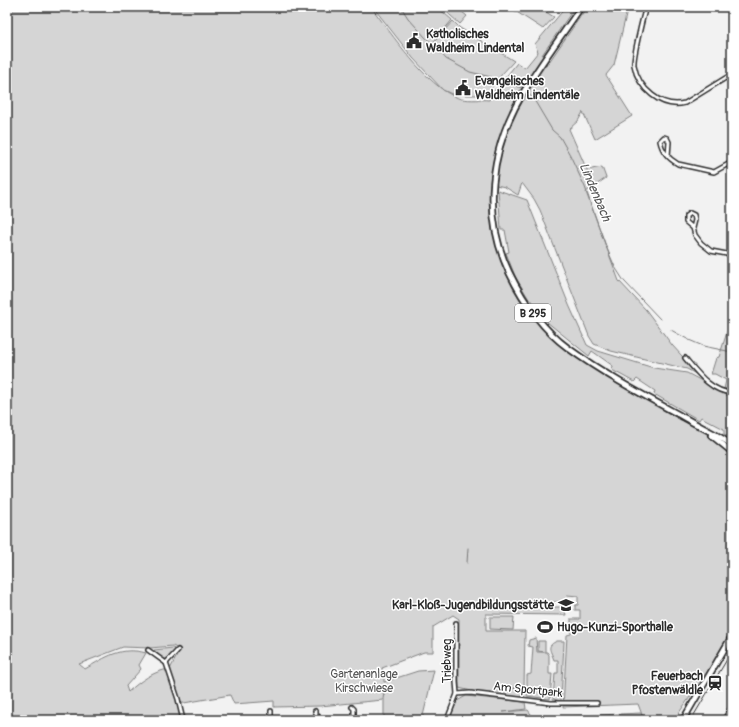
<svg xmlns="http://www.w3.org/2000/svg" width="739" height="727" viewBox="0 0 739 727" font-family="Pangolin,sans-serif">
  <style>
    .green { fill: #d5d5d5; stroke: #808080; fill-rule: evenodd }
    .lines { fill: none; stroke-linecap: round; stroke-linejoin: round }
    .stream { stroke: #787878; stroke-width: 1 }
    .street-casing { stroke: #2b2b2b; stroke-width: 6 }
    .primary-casing { stroke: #2b2b2b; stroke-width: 8 }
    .street { stroke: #fff; stroke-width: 3 }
    .primary { stroke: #fff; stroke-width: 4.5 }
    .tram { stroke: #2b2b2b; stroke-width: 1 }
    .labels { text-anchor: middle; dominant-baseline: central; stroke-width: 3; stroke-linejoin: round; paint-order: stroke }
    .shield { fill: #fff; stroke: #6b6b6b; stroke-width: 1 }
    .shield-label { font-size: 11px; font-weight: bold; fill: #2b2b2b }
    .poi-label { font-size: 12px; font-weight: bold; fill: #2b2b2b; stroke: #fff; text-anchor: start }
    .street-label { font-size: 12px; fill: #2b2b2b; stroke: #fff }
    .park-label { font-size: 12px; fill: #565656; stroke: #fff }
    .water-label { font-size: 13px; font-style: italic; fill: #585858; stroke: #fff }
  </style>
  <rect width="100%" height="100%" fill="#f2f2f2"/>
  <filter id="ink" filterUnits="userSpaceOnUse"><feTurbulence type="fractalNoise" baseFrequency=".025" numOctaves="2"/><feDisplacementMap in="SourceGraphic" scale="8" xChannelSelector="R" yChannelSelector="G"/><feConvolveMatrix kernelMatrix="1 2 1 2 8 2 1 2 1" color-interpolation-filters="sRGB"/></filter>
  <g filter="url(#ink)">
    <g class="green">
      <path d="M16 7H371C392 34 426 86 458 98 466 101 479 99 489 100L490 99 488 96 501 84H503L501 83 517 63 525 68 538 52 535 44 566 7H575L542 55 547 65 587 7H628L614 65 606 75 632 116 595 139 583 112 578 121 569 129 587 170 602 167 606 178 586 192 619 281 646 310 672 345 701 377 687 369 611 351 594 344 589 336 540 210 534 199 522 183 518 195 505 187 496 185 498 163 505 135 522 99 520 93 502 132 495 159 491 183V209L495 237 502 265 514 290 528 312 549 334 656 405 706 432 732 455V629L712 665 674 720H644L638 704 563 707 567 635 571 634V619H580V610H575V605H578V596L567 595 566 604H564L563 602H553V607H564L566 615 486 614V631H525L524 688H503L524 689V697L484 694 459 688V619L453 615 433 627V652H424L382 668 384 675V682L418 671 434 670 422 720H384V690L383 700 320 706 274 707V701L234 704 230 695 178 704 182 720H7V13ZM173 646 180 650 170 669C155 670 139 682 128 692L126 686 141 669 139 665 146 653C121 646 106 657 85 669L79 664 123 647 150 648Z"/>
      <path d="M373 7H437L452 20 433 43 453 21 460 28 514 61 502 74 486 95H454L443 90 413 58Z"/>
      <path d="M441 7H456L467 16 460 24Z"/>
      <path d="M509 7H538L554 17 543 29Z"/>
      <path d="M498 190 527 200 569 305 587 345 598 351 654 368 687 373 702 381 718 391 727 395H732V439L724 434V429L701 417 699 420 654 394 655 391 637 379 634 382 612 370 613 366 592 351 589 356 547 322 548 318 532 301H530L515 276 506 253 509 252 505 230H501Z"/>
      <path d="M729 326H732V382L730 389H724L726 380 715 374H711L716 358 719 357Z"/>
      <path d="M490 617H514L513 630 490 629Z"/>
      <path d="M536 638 537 652H544L538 651V641H545V652H547L549 655V674H552L550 699 527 696V675L531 674 533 647 528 646 529 640Z"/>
      <path d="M557 641H564V643L561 701 553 699 555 673H558V660H554C550 649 546 646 557 641Z"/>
      <path d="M173 648 176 650 167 659H163L154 650Z"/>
      <path d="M466 696 525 702 526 709 503 712 528 710 533 717H559L641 713 643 720H449L457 701Z"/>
    </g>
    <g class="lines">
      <g class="stream">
        <path d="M401 7 408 18 426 38 435 46 446 59 470 72 499 79"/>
        <path d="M504 81 524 89"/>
        <path d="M526 92 533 98 552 130 560 137 570 155 585 187 605 244 615 267 624 281 660 319"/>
        <path d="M671 330 689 340 703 346 732 352"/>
        <path d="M467 563 468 548"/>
      </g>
      <defs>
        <g id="street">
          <path d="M646 7C643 16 633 57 634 65 638 88 661 109 685 103L732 74"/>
          <path d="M668 156 669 142 667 138 664 137 660 141C662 151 669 159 678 164L714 172 732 162"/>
          <path d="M693 228 695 220 694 215 690 213 686 216V222L693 228 695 235 701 243 711 251 732 255"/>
          <path d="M685 358C697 372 711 392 732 393"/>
          <path d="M148 650 166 663"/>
          <path d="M166 663 178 699 183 720"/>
          <path d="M166 663 178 650"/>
          <path d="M457 694 470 693 551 703H597"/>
          <path d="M352 707 354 709V720"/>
          <path d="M271 711V720"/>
          <path d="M315 711 317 715V720"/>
          <path d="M447 720 457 694 456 682V623"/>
          <path d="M724 720 732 706"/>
        </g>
        <g id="primary">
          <path d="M581 7C561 37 539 65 522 95 490 149 482 215 509 272 523 301 542 329 568 348 605 375 645 396 685 418 700 427 718 434 732 445"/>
          <path d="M711 435 732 452"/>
          <path d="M683 720 732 636"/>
        </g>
      </defs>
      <use href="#street" class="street-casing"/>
      <use href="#primary" class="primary-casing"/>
      <use href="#street" class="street"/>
      <use href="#primary" class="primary"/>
      <path class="tram" d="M691 720 732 651"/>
    </g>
  </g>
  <defs>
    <symbol id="civic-bare" viewBox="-9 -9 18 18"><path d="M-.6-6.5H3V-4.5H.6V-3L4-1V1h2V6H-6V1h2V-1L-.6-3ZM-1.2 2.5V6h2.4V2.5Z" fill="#2b2b2b" stroke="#fff" stroke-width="2.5" paint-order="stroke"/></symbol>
    <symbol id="university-bare" viewBox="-9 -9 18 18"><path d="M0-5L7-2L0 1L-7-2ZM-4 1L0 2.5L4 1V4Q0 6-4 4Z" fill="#2b2b2b" stroke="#fff" stroke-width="2.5" paint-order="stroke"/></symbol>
    <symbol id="stadium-bare" viewBox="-9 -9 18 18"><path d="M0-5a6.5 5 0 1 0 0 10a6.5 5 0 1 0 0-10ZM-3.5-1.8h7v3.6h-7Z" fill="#2b2b2b" stroke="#fff" stroke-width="2.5" paint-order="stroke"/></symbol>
    <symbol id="station-bare" viewBox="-9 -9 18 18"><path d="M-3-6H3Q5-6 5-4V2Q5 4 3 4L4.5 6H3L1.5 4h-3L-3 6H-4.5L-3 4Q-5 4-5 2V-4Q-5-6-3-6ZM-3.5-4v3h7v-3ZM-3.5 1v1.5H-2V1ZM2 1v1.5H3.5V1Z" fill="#2b2b2b" stroke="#fff" stroke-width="2.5" paint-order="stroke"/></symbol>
  </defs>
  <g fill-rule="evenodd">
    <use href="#civic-bare" x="403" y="30" width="22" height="22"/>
    <use href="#civic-bare" x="452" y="77" width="22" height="22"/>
    <use href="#university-bare" x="555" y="594" width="22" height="22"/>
    <use href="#stadium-bare" x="534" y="616" width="22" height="22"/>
    <use href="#station-bare" x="704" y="672" width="22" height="22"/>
  </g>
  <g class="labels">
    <rect class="shield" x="515" y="304" width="36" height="18" rx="3"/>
    <g class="shield-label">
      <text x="533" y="313">B 295</text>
    </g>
    <g class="poi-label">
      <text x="426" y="34">Katholisches<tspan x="426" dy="14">Waldheim Lindental</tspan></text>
      <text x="475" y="81">Evangelisches<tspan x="475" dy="14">Waldheim Lindentäle</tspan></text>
      <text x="554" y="605" text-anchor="end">Karl-Kloß-Jugendbildungsstätte</text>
      <text x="557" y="627">Hugo-Kunzi-Sporthalle</text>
      <text x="703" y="676" text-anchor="end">Feuerbach<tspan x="703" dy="14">Pfostenwäldle</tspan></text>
    </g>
    <g class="street-label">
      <text transform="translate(447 661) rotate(-90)">Triebweg</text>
      <text transform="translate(528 690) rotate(6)">Am Sportpark</text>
    </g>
    <g class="park-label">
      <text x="364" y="674">Gartenanlage<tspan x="364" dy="14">Kirschwiese</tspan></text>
    </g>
    <g class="water-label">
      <text transform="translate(595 192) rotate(67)">Lindenbach</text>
    </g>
  </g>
  <rect width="739" height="727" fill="none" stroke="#fff" stroke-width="24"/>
  <rect x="12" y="12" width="715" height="703" fill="none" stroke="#2b2b2b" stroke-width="1.5" filter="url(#ink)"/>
</svg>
